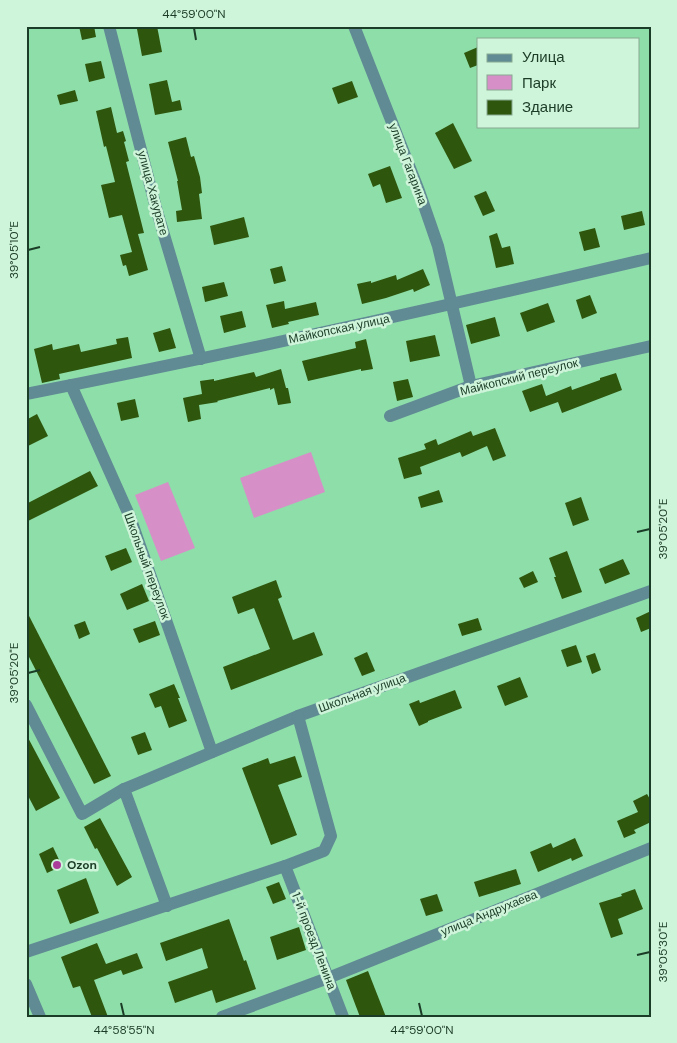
<svg xmlns="http://www.w3.org/2000/svg" width="677" height="1043" viewBox="0 0 677 1043" font-family="'DM Sans',sans-serif">
  <style>
    .green { fill: #d690c7 }
    .building { fill: #2e560d }
    .lines { fill: none; stroke-linecap: round; stroke-linejoin: round }
    .minor { stroke: #608a94; stroke-width: 12 }
    .ticks { fill: none; stroke: #1b3c27; stroke-width: 2 }
    .poi-dot { fill: #ab3c9a; stroke: #cef4d9; stroke-width: 2 }
    .labels { text-anchor: middle; dominant-baseline: central; stroke-width: 5; stroke-linejoin: round; paint-order: stroke }
    .street-label { font-size: 12px; fill: #1b3c27; stroke: #cef4d9 }
    .poi-label { font-size: 12px; font-weight: bold; fill: #1b3c27; stroke: #cef4d9; text-anchor: start }
    .neatline { fill: none; stroke: #1b3c27; stroke-width: 2 }
    .ticks-label { font-size: 12px; text-anchor: middle; fill: #1b3c27 }
  </style>
  <rect width="100%" height="100%" fill="#8edea9"/>
  <g class="green">
    <path d="M311 452 325 492 254 518 240 478Z"/>
    <path d="M168 482 195 548 161 561 135 495Z"/>
  </g>
  <g class="building">
    <path d="M79 26H94L96 37 82 40Z"/>
    <path d="M151 26H157L162 52 142 56 137 29Z"/>
    <path d="M478 47V65L470 68 464 53Z"/>
    <path d="M101 61 105 78 89 82 85 64Z"/>
    <path d="M167 80 172 102 180 100 182 110 155 115 149 84Z"/>
    <path d="M352 81 358 97 338 104 332 88Z"/>
    <path d="M75 90 78 101 60 105 57 95Z"/>
    <path d="M111 107 117 133 123 131 126 141 124 142 129 161 126 162 144 233 138 234 148 270 129 276 126 265 123 266 120 255 132 252 122 215 109 218 101 185 115 182 106 146 104 147 96 111Z"/>
    <path d="M453 123 472 161 454 169 435 133Z"/>
    <path d="M186 137 191 157 194 156 200 177 202 193 199 194 202 219 177 222 176 211 182 210 177 181H178L168 142Z"/>
    <path d="M390 166 402 198 386 203 380 184 373 187 368 174Z"/>
    <path d="M486 191 495 211 483 216 474 196Z"/>
    <path d="M642 211 645 225 624 230 621 216Z"/>
    <path d="M244 217 249 237 214 245 210 226Z"/>
    <path d="M595 228 600 247 584 251 579 232Z"/>
    <path d="M497 233 502 248 510 246 514 264 496 268 489 236Z"/>
    <path d="M282 266 286 281 274 284 270 269Z"/>
    <path d="M423 269 430 285 414 292 413 289 386 298 362 304 357 284 371 281V283L396 275 397 280Z"/>
    <path d="M224 282 228 296 205 302 202 287Z"/>
    <path d="M590 295 597 313 582 319 576 300Z"/>
    <path d="M284 301 285 309 316 302 319 315 288 322 289 324 272 328 266 305Z"/>
    <path d="M548 303 555 322 527 332 520 313Z"/>
    <path d="M242 311 246 327 224 333 220 316Z"/>
    <path d="M495 317 500 336 471 344 466 325Z"/>
    <path d="M170 328 176 348 159 352 153 333Z"/>
    <path d="M435 335 440 356 410 362 406 341Z"/>
    <path d="M128 337 132 358 59 374 60 379 42 383 34 349 52 344 53 350 79 344 81 352 117 344 116 339Z"/>
    <path d="M366 339 373 369 361 371V369L308 381 302 361 356 348 355 342Z"/>
    <path d="M281 369 286 388H288L291 403 278 405 274 388 270 390V388L217 401 218 402 199 405 201 419 188 422 183 398 202 394 200 381 214 379V381L254 372 256 377Z"/>
    <path d="M616 373 622 390 562 413 558 402 530 412 522 391 542 384 546 396 571 386 572 390 600 380V378Z"/>
    <path d="M408 379 413 397 397 401 393 382Z"/>
    <path d="M135 399 139 417 121 421 117 403Z"/>
    <path d="M37 414 48 436 26 447V420Z"/>
    <path d="M495 428 506 456 493 461 487 446 462 457 460 452 420 467 422 474 404 479 398 458 426 449 424 444 436 439 438 445 471 431 473 436Z"/>
    <path d="M90 471 98 486 26 522V504Z"/>
    <path d="M439 490 443 502 421 508 418 497Z"/>
    <path d="M581 497 589 520 573 526 565 503Z"/>
    <path d="M126 548 132 562 111 571 105 556Z"/>
    <path d="M567 551 582 592 562 599 554 577H556L549 558Z"/>
    <path d="M623 559 630 574 605 584 599 569Z"/>
    <path d="M533 571 538 582 524 588 519 578Z"/>
    <path d="M276 580 282 597 278 599 293 640 314 632 323 655 231 690 223 667 270 649 254 608 238 614 232 597Z"/>
    <path d="M142 584 149 601 127 610 120 594Z"/>
    <path d="M26 610 111 776 94 784 26 651Z"/>
    <path d="M651 611V628L641 632 636 618Z"/>
    <path d="M478 618 482 630 462 636 458 624Z"/>
    <path d="M85 621 90 634 79 639 74 625Z"/>
    <path d="M155 621 160 635 139 643 133 629Z"/>
    <path d="M576 645 582 662 567 667 561 650Z"/>
    <path d="M367 652 375 671 362 676 354 658Z"/>
    <path d="M595 653 601 670 592 674 586 656Z"/>
    <path d="M520 677 528 697 505 706 497 686Z"/>
    <path d="M174 684 180 698H178L187 721 169 728 161 706 155 708 149 694Z"/>
    <path d="M455 690 462 708 428 721V722L419 726 409 704 419 700 420 703Z"/>
    <path d="M145 732 152 750 138 755 131 737Z"/>
    <path d="M26 734 60 798 36 811 26 792Z"/>
    <path d="M295 756 302 777 278 785 297 835 271 845 242 768 268 758 270 764Z"/>
    <path d="M647 794 651 801V822L634 830 636 833 624 838 617 821 638 812 633 801Z"/>
    <path d="M100 818 132 877 117 886 97 848 95 849 84 827Z"/>
    <path d="M575 838 583 856 572 861 571 858 538 872 530 852 551 843 553 848Z"/>
    <path d="M53 847 62 866 47 873 39 854Z"/>
    <path d="M516 869 521 884 479 897 474 882Z"/>
    <path d="M86 878 99 913 70 924 57 890Z"/>
    <path d="M279 882 286 899 273 904 266 887Z"/>
    <path d="M635 889 643 909 618 919 623 934 611 938 599 903 622 896 621 894Z"/>
    <path d="M437 894 443 911 426 916 420 899Z"/>
    <path d="M229 919 244 961 246 960 256 989 216 1003 212 990 175 1003 168 982 208 968 202 948 166 961 160 943Z"/>
    <path d="M299 927 306 950 277 960 270 937Z"/>
    <path d="M97 943 106 964 137 953 143 968 123 975 121 970 94 980 108 1017H92L80 986 73 988 61 957Z"/>
    <path d="M368 971 386 1017H360L346 980Z"/>
  </g>
  <g class="lines">
    <g class="minor">
      <path d="M109 26 156 208 201 359"/>
      <path d="M354 26 419 191 438 246 471 386"/>
      <path d="M71 385 130 517 212 752"/>
      <path d="M26 394C235 353 443 307 651 258"/>
      <path d="M390 416 471 386 651 346"/>
      <path d="M26 705 82 814 124 789 141 782 298 716 651 591"/>
      <path d="M124 789 167 906"/>
      <path d="M285 866 343 1017"/>
      <path d="M26 952 285 866 324 851 331 836 298 716"/>
      <path d="M26 984 40 1017"/>
      <path d="M222 1017 328 978 651 848"/>
    </g>
  </g>
  <path class="ticks" d="M194 28 196 40M28 250 40 247M637 532 650 529M28 673 40 670M637 955 650 952M121 1003 124 1016M419 1003 422 1016"/>
  <circle class="poi-dot" cx="57" cy="865" r="5"/>
  <g class="labels">
    <g class="street-label">
      <text transform="translate(408 164) rotate(69)">улица Гагарина</text>
      <text transform="translate(153 193) rotate(75)">улица Хакурате</text>
      <text transform="translate(339 329) rotate(-12)">Майкопская улица</text>
      <text transform="translate(519 377) rotate(-14)">Майкопский переулок</text>
      <text transform="translate(147 566) rotate(70)">Школьный переулок</text>
      <text transform="translate(362 693) rotate(-20)">Школьная улица</text>
      <text transform="translate(489 913) rotate(-22)">улица Андрухаева</text>
      <text transform="translate(314 941) rotate(69)">1-й проезд Ленина</text>
    </g>
    <g class="poi-label">
      <text x="67" y="865">Ozon</text>
    </g>
  </g>
  <rect width="677" height="1043" fill="none" stroke="#cef4d9" stroke-width="55"/>
  <rect x="477" y="38" width="162" height="90" fill="#cef4d9" stroke="#86aa92"/>
  <rect x="487" y="54" width="25" height="8" fill="#608a94" stroke="#86aa92"/>
  <text x="522" y="62" font-size="15" fill="#1b3c27">Улица</text>
  <rect x="487" y="75" width="25" height="15" fill="#d690c7" stroke="#86aa92"/>
  <text x="522" y="88" font-size="15" fill="#1b3c27">Парк</text>
  <rect x="487" y="100" width="25" height="15" fill="#2e560d" stroke="#86aa92"/>
  <text x="522" y="112" font-size="15" fill="#1b3c27">Здание</text>
  <rect x="28" y="28" width="622" height="988" class="neatline"/>
  <g class="ticks-label">
    <text x="194" y="18">44°59'00"N</text>
    <text transform="translate(14 250) rotate(-90)" y="4">39°05'10"E</text>
    <text transform="translate(663 529) rotate(-90)" y="4">39°05'20"E</text>
    <text transform="translate(14 673) rotate(-90)" y="4">39°05'20"E</text>
    <text transform="translate(663 952) rotate(-90)" y="4">39°05'30"E</text>
    <text x="124" y="1034">44°58'55"N</text>
    <text x="422" y="1034">44°59'00"N</text>
  </g>
</svg>
